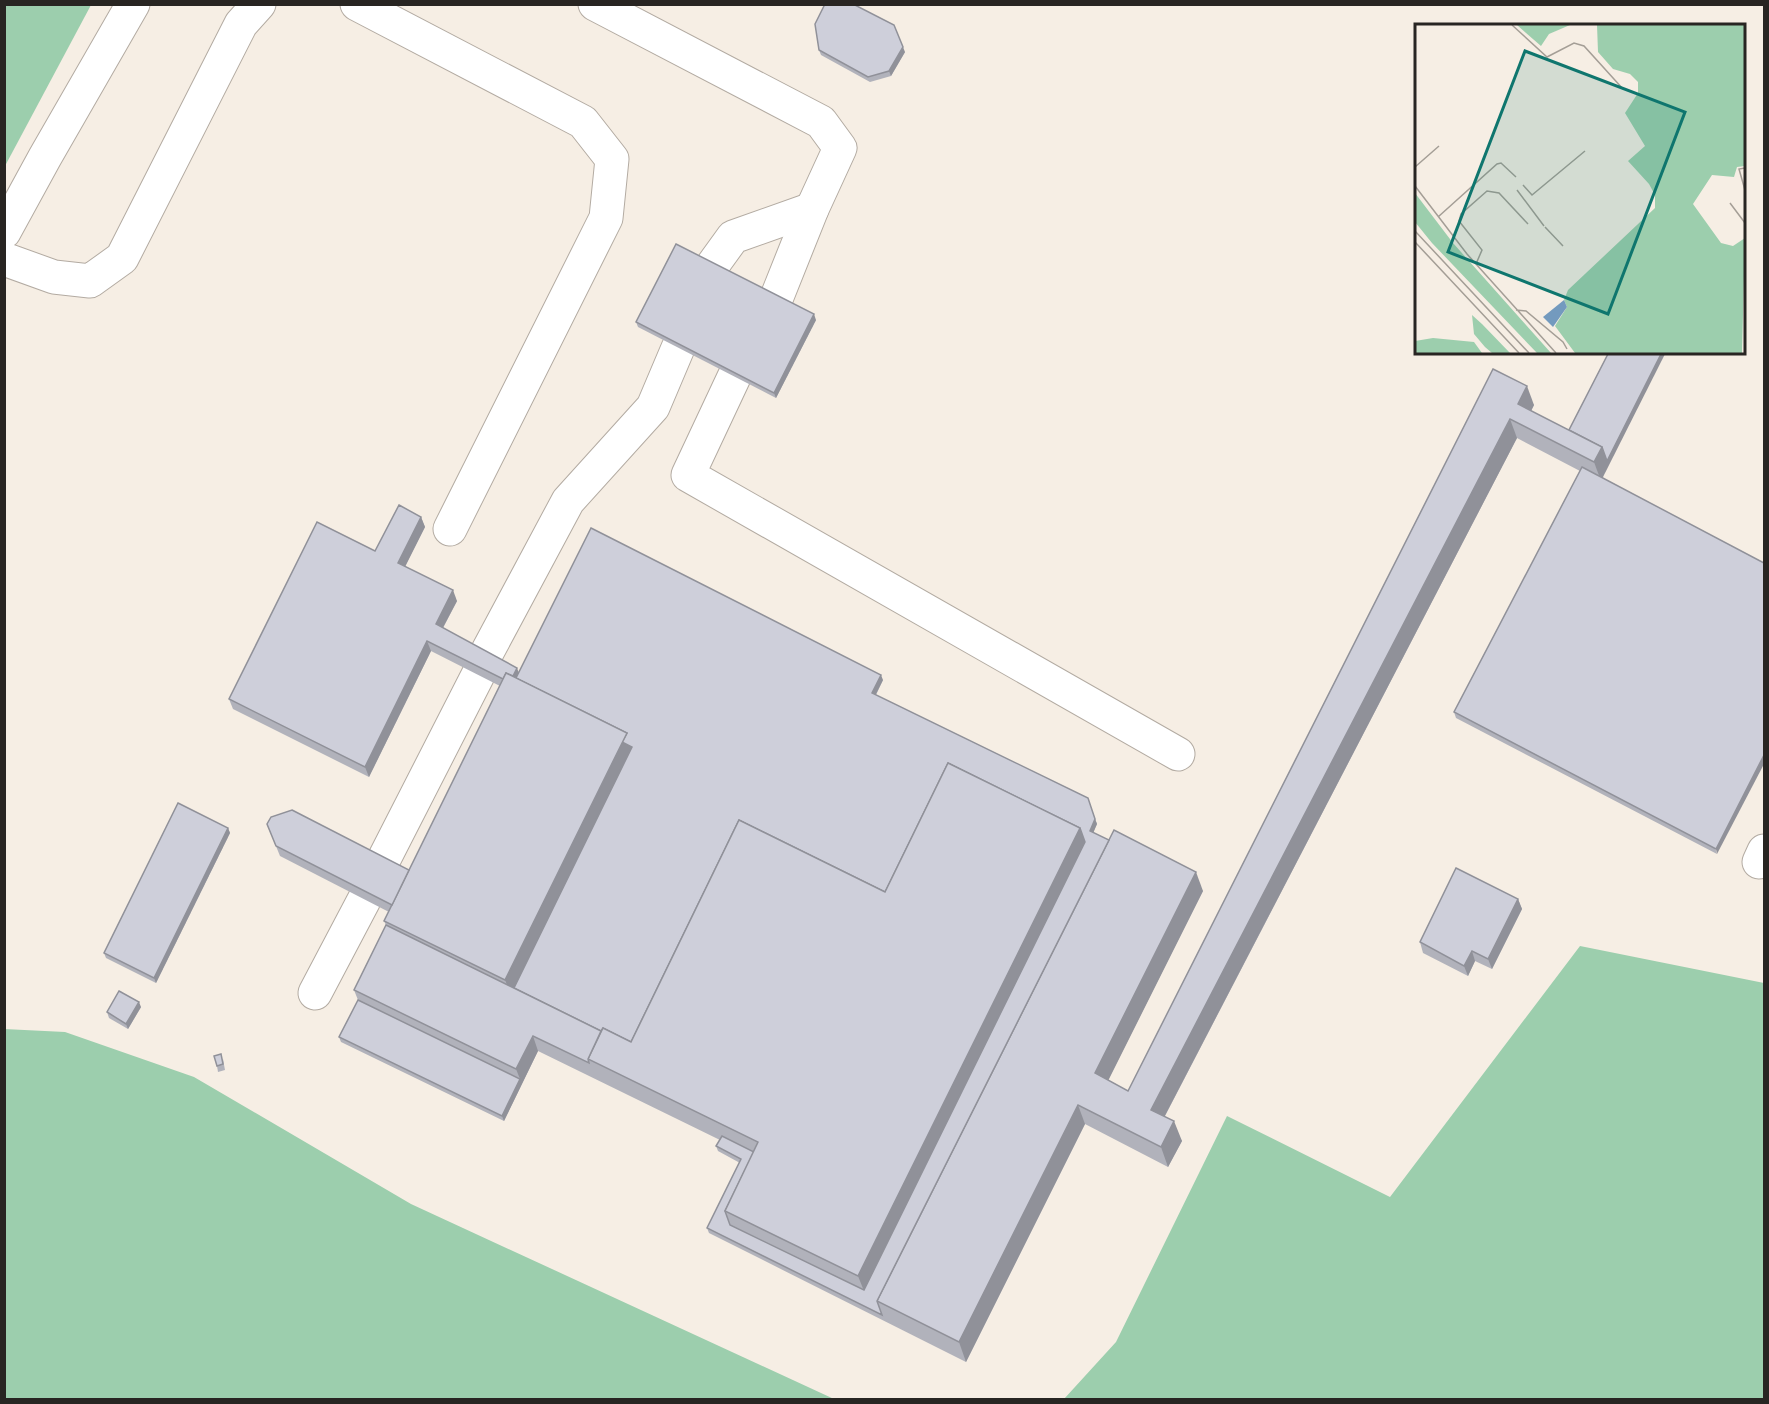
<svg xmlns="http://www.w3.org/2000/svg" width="1769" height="1404" viewBox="0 0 1769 1404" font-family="'Playfair Display',serif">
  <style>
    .forest { fill: #9ccead }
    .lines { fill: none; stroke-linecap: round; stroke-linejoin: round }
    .minor-casing { stroke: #b3aba2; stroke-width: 35 }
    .minor { stroke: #fff; stroke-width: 33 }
    .wall { fill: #b1b2bb }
    .shaded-wall { fill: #909199 }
    .building { fill: #cecfda; stroke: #909199; stroke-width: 1.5 }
    .inset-road { fill: none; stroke: #a49e96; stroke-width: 1.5 }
    .view { fill: #0f766e; fill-opacity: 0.15; stroke: #0f766e; stroke-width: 3 }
    .inset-edge { fill: none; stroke: #282522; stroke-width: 3 }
  </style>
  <rect width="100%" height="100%" fill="#f6eee4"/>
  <g class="forest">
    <path d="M5 4 91 5 5 166 4 5Z"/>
    <path d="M1580 946 1764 983V1399H1064L1116 1342 1227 1116 1390 1197Z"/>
    <path d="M4 1029 65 1032 194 1077 411 1204 834 1399H5Z"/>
  </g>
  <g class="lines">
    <defs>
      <g id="minor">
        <path d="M357 4 583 122 612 159 606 218 450 529"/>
        <path d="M595 4 821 122 840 148 812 209 776 299"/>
        <path d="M4 232 45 157 133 4"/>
        <path d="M4 259 54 277 90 281 122 258 241 24 259 4"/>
        <path d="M712 266 733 237 812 209"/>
        <path d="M734 377 688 475 1178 754"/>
        <path d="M484 658 568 501 653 407 678 348"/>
        <path d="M1759 862 1764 851"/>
        <path d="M382 863 478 675"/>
        <path d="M315 993 364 900"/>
      </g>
    </defs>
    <use href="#minor" class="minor-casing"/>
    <use href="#minor" class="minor"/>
  </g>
  <g class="wall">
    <path d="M819 50 905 52 891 76 870 82 821 55Z"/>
    <path d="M816 320 776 398 638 327 636 322Z"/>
    <path d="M1609 352 1603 478 1717 854 1456 718 1454 712 1580 471 1517 438 1165 1116 1182 1141 1168 1167 1085 1124 966 1362 709 1233 707 1228 740 1163 718 1151 716 1146 720 1140 538 1051 504 1121 341 1042 339 1037 358 1000 354 990 386 925 384 921 389 912 280 856 267 824 409 870 500 686 431 651 369 777 233 709 229 699 375 551 421 517 425 527 405 566 457 601 443 628 519 673 883 680 876 695 1088 798 1097 824 1093 832 1203 891 1108 1080 1128 1091 1493 369 1534 405 1531 411 1569 430Z"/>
    <path d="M228 828 230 833 156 983 106 958 104 953Z"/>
    <path d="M1518 899 1522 909 1492 969 1475 961 1468 976 1423 953 1420 942Z"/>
    <path d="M141 1007 128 1029 109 1018 107 1012Z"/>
    <path d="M223 1059 225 1070 218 1072 217 1066Z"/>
  </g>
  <g class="shaded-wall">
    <path d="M903 47 905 52 891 76 889 71Z"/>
    <path d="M814 314 816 320 776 398 774 393Z"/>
    <path d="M1662 352H1666L1601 481 1594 462 1602 447Z"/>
    <path d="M1527 386 1534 405 1525 423 1518 404Z"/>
    <path d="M1510 419 1517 438 1158 1129 1151 1110Z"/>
    <path d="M421 517 425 527 402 573 398 563Z"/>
    <path d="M453 590 457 601 439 635 436 624Z"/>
    <path d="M427 641 431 651 369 777 365 767Z"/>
    <path d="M517 668 521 678 510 682Z"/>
    <path d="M881 675 883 680 874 698 872 693Z"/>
    <path d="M627 733 634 752 511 994 505 980Z"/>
    <path d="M1764 755V764L1717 854 1716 849Z"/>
    <path d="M1095 819 1097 824 1092 836 1090 831Z"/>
    <path d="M228 828 230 833 156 983 154 978Z"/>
    <path d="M1080 828 1087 847 866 1296 858 1276Z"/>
    <path d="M1196 872 1203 891 1102 1093 1095 1073Z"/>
    <path d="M1518 899 1522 909 1492 969 1488 959Z"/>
    <path d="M1472 951 1475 961 1468 976 1464 966Z"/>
    <path d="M139 1002 141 1007 128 1029 126 1024Z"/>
    <path d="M533 1036 538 1051 504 1121 502 1116 520 1079 516 1069Z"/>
    <path d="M1078 1105 1085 1124 966 1362 959 1342Z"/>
    <path d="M1174 1121 1182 1141 1168 1167 1161 1147Z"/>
  </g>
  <g class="building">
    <path d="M825 4H853L894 25 903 47 889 71 868 77 819 50 815 24Z"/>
    <path d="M676 244 814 314 774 393 636 322Z"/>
    <path d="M1609 352H1662L1607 461 1602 447 1569 430Z"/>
    <path d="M1493 369 1527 386 1518 404 1602 447 1594 462 1510 419 1151 1110 1174 1121 1161 1147 1078 1105 959 1342 877 1301 1114 830 1196 872 1095 1073 1128 1091Z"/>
    <path d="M1582 467 1764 563V755L1716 849 1454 712Z"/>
    <path d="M399 505 421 517 398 563 453 590 436 624 517 668 513 676 506 673 503 679 427 641 365 767 229 699 317 522 375 551Z"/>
    <path d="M591 528 881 675 872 693 1088 798 1095 819 1090 831 1109 840 877 1301 882 1315 707 1228 741 1159 716 1146 722 1136 754 1152 725 1211 730 1225 864 1290 1085 842 1080 828 948 763 885 892 739 820 631 1042 603 1028 601 1031 514 988 632 747 622 742 627 733 516 678Z"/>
    <path d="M506 673 627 733 505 980 384 921Z"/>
    <path d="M948 763 1080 828 858 1276 725 1211 758 1142 588 1059 603 1028 631 1042 739 820 885 892Z"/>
    <path d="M178 803 228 828 154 978 104 953Z"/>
    <path d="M292 810 409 870 392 905 276 846 267 824 271 817Z"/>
    <path d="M1456 868 1518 899 1488 959 1472 951 1464 966 1420 942Z"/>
    <path d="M386 925 601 1031 588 1059 589 1063 533 1036 516 1069 354 990Z"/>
    <path d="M119 991 139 1002 126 1024 107 1012Z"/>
    <path d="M358 1000 520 1079 502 1116 339 1037Z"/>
    <path d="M221 1054 223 1064 217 1066 214 1056Z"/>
  </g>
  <g transform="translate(1415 24)">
    <rect width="330" height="330" fill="#f6eee4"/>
    <path d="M102 1H155L134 10 126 22ZM182 1H330V142L322 143 319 153 297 151 278 180 306 219 318 222 330 214 327 329H160L140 302 152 283 149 276 153 266 240 184V171L234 160 213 137 230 122 210 89 223 69V58L215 50 198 45 183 28ZM0 169 38 219 136 329H122L17 219 0 198ZM57 291 67 300 95 329H77L70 323 59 310ZM18 314 59 318 67 329H0V317Z" fill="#9ccead"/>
    <path d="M149 276 152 283 138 303 128 293Z" fill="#739abe"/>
    <path class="inset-road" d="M97 1 132 33 159 19 169 22 208 65M0 143 24 122M330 144 324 145 330 166M108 161 117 171 170 127M0 162 52 230 141 329M102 166 129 202M315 179 330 199M23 193 82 140 86 139 101 153M130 203 148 222M0 207 114 329M0 218 104 329M61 240 67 226 44 197 46 190 72 167 84 169 113 200M101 286 111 287 148 318 152 325"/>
    <path class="view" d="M110 27 270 88 193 290 33 228Z"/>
    <rect width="330" height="330" class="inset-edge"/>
  </g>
  <rect width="1769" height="1404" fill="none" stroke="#282522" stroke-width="12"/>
</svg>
